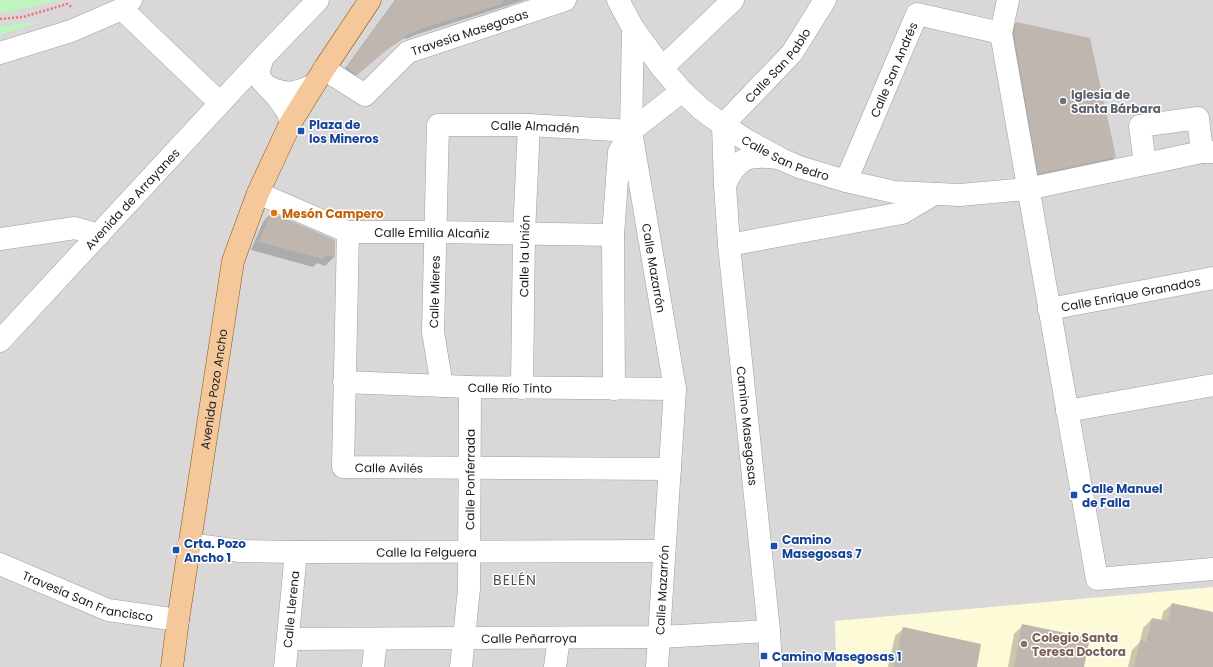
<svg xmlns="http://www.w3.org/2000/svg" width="1213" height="667" viewBox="0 0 1213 667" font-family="Poppins,sans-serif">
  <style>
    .residential { fill: #d9d7d8 }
    .education { fill: #fdfad8 }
    .park { fill: #bef5be }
    .shadow { fill: #0003 }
    .building { fill: #c0b6b0 }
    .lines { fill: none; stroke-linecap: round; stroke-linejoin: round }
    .minor-casing { stroke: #9f9f9f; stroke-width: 23 }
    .major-casing { stroke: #885509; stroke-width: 23 }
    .path { stroke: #f1706c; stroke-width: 2.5; stroke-dasharray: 2 2; stroke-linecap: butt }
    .minor { stroke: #fff; stroke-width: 22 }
    .major { stroke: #f5c89c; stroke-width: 22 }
    .worship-dot { fill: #6b7280; stroke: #fff; stroke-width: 1.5 }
    .transit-dot { fill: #1a4fb4; stroke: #fff; stroke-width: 1.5 }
    .food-dot { fill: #e8710a; stroke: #fff; stroke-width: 1.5 }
    .education-dot { fill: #8d6e63; stroke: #fff; stroke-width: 1.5 }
    .labels { text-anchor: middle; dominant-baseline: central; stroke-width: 3; stroke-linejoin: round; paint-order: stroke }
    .street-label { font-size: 12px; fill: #1b1b1b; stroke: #fff }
    .worship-label { font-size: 12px; font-weight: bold; fill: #5b616d; stroke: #fff; text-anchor: start }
    .transit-label { font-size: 12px; font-weight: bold; fill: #164399; stroke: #fff; text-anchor: start }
    .food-label { font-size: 12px; font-weight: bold; fill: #c56008; stroke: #fff; text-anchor: start }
    .education-label { font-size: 12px; font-weight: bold; fill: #785e54; stroke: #fff; text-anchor: start }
    .quarter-label { font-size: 14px; letter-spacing: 1px; fill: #4e4e4e; stroke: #fff }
  </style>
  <rect width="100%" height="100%" fill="#ece7e0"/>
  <rect class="residential" x="0" y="0" width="1213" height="667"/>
  <path class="education" d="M1213 587V667H836L835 621Z"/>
  <g class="park">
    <path d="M0 0H61L14 11 0 13Z"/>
    <path d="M42 21 0 35V26Z"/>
  </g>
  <g class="shadow">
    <path d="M395 0H525L415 35 406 39 404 38 382 53 350 81 341 74Z"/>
    <path d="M1016 23 1115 157 1104 168 1028 184 1005 34Z"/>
    <path d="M271 213 334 241V257L325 266 317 263 313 267 251 250 263 222Z"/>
    <path d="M1172 604 1213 613V667H1128L1132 650 1140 642 1143 628 1152 619 1161 621 1163 612Z"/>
    <path d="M1023 625 1083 667H1008L1014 634Z"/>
    <path d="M904 628 976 667H888L895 636Z"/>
  </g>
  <g class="building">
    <path d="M396 0H502V4L422 28 413 33 411 32 390 47 357 75 347 67Z"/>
    <path d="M1016 22 1090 38 1116 157 1038 174 1014 33Z"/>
    <path d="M271 212 335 240V257L325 255 323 259 259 242Z"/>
    <path d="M1172 603 1213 612V667H1134L1140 640 1146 642 1152 618 1168 621Z"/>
    <path d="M1022 624 1090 638 1084 667H1014Z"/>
    <path d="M903 627 981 644 977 667H894Z"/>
  </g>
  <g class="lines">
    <defs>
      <g id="minor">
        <path id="s1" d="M618 0 633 28 662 68 682 91 701 109 723 125 748 141 781 159 799 167 846 181 894 192 960 195 1027 189 1202 152H1213"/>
        <path d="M1008 0 1001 33 1097 579 1213 569"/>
        <path d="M122 9 220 103"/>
        <path id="s2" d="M633 28 631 131 675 389 657 667"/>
        <path d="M0 53 71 31 122 9 131 0"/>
        <path d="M662 68 733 0"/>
        <path id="s3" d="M324 69 365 95 408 52 565 0"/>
        <path d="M268 87C287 96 296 93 314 85"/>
        <path d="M291 122 287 111 277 97 261 80 259 75V70L263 57 318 0"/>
        <path id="s4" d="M723 125 725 185 729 245 769 631 771 667"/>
        <path id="s5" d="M723 125 792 53 825 0"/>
        <path d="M1145 164 1140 126 1198 118 1202 152"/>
        <path id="s6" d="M846 181 917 14 1001 33"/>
        <path d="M725 185C737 157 749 154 778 158"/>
        <path id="s7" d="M258 193 348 232H436L613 235"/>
        <path id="s8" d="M348 232 343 467 670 469"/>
        <path d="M0 239 75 228 99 235"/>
        <path d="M729 245 902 213 934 194"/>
        <path id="s9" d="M1049 309 1213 278"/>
        <path id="s10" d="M0 341 263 57"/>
        <path id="s11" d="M344 382 470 387 675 389"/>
        <path id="s12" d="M442 386 433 332 438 125H529L631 131"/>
        <path id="s13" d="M522 388 524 234 529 125"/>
        <path d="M614 389 613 235 619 152 631 131 682 91"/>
        <path d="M1067 411 1213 385"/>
        <path id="s14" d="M189 544 240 551 296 552 664 551"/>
        <path id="s15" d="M0 564 108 610 178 620"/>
        <path id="s16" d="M288 639 660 637 769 631"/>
        <path id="s17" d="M285 667 296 552"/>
        <path d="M373 667 376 639"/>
        <path id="s18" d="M461 667 469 589 470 387"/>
        <path d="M555 667 559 638"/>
      </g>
      <g id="major">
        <path id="s19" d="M172 667 178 620 233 261 258 193 291 122 324 69 370 0"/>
      </g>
    </defs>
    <use href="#minor" class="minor-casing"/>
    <use href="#major" class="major-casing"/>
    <path class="path" d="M0 19 23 17 67 4 73 8"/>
    <use href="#minor" class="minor"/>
    <use href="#major" class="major"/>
  </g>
  <circle class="worship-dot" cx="1063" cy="101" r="4"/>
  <g class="transit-dot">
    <rect x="297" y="127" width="8" height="8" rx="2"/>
    <rect x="1070" y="491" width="8" height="8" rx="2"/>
    <rect x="770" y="542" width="8" height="8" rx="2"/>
    <rect x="172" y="546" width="8" height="8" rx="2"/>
    <rect x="760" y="652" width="8" height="8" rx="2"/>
  </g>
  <circle class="food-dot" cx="274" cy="213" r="4"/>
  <circle class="education-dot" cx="1024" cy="644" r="4"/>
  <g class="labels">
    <g class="street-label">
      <text stroke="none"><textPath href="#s3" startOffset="174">Travesía Masegosas</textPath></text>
      <text stroke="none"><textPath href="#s5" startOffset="81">Calle San Pablo</textPath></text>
      <text stroke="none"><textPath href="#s6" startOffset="121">Calle San Andrés</textPath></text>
      <text stroke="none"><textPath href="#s12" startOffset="359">Calle Almadén</textPath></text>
      <text stroke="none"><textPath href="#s1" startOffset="236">Calle San Pedro</textPath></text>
      <text stroke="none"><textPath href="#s10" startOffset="194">Avenida de Arrayanes</textPath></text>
      <text stroke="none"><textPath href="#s7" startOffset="182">Calle Emilia Alcañiz</textPath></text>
      <text stroke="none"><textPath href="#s13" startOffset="132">Calle la Unión</textPath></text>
      <text stroke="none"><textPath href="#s2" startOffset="242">Calle Mazarrón</textPath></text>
      <text stroke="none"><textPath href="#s12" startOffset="95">Calle Mieres</textPath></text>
      <text stroke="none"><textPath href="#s9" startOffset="83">Calle Enrique Granados</textPath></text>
      <text stroke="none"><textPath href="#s11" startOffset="166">Calle Río Tinto</textPath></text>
      <text stroke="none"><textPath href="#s19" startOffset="281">Avenida Pozo Ancho</textPath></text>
      <text stroke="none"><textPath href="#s4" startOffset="302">Camino Masegosas</textPath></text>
      <text stroke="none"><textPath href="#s8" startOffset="281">Calle Avilés</textPath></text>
      <text stroke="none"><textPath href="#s18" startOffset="188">Calle Ponferrada</textPath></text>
      <text stroke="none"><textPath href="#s14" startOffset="238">Calle la Felguera</textPath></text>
      <text transform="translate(662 590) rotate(-87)">Calle Mazarrón</text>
      <text stroke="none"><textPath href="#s15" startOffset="94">Travesía San Francisco</textPath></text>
      <text stroke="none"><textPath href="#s17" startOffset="58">Calle Llerena</textPath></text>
      <text stroke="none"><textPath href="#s16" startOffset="241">Calle Peñarroya</textPath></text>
    </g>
    <g class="worship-label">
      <text x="1071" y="94">Iglesia de<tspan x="1071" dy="14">Santa Bárbara</tspan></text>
    </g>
    <g class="transit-label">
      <text x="309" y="124">Plaza de<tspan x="309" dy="14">los Mineros</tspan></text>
      <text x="1082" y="488">Calle Manuel<tspan x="1082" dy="14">de Falla</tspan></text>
      <text x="782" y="539">Camino<tspan x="782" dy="14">Masegosas 7</tspan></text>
      <text x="184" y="543">Crta. Pozo<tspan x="184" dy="14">Ancho 1</tspan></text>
      <text x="772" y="656">Camino Masegosas 1</text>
    </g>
    <g class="food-label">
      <text x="282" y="213">Mesón Campero</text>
    </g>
    <g class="education-label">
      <text x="1032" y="637">Colegio Santa<tspan x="1032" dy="14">Teresa Doctora</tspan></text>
    </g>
    <g class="quarter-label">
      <text x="515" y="580">BELÉN</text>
    </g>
  </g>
</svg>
